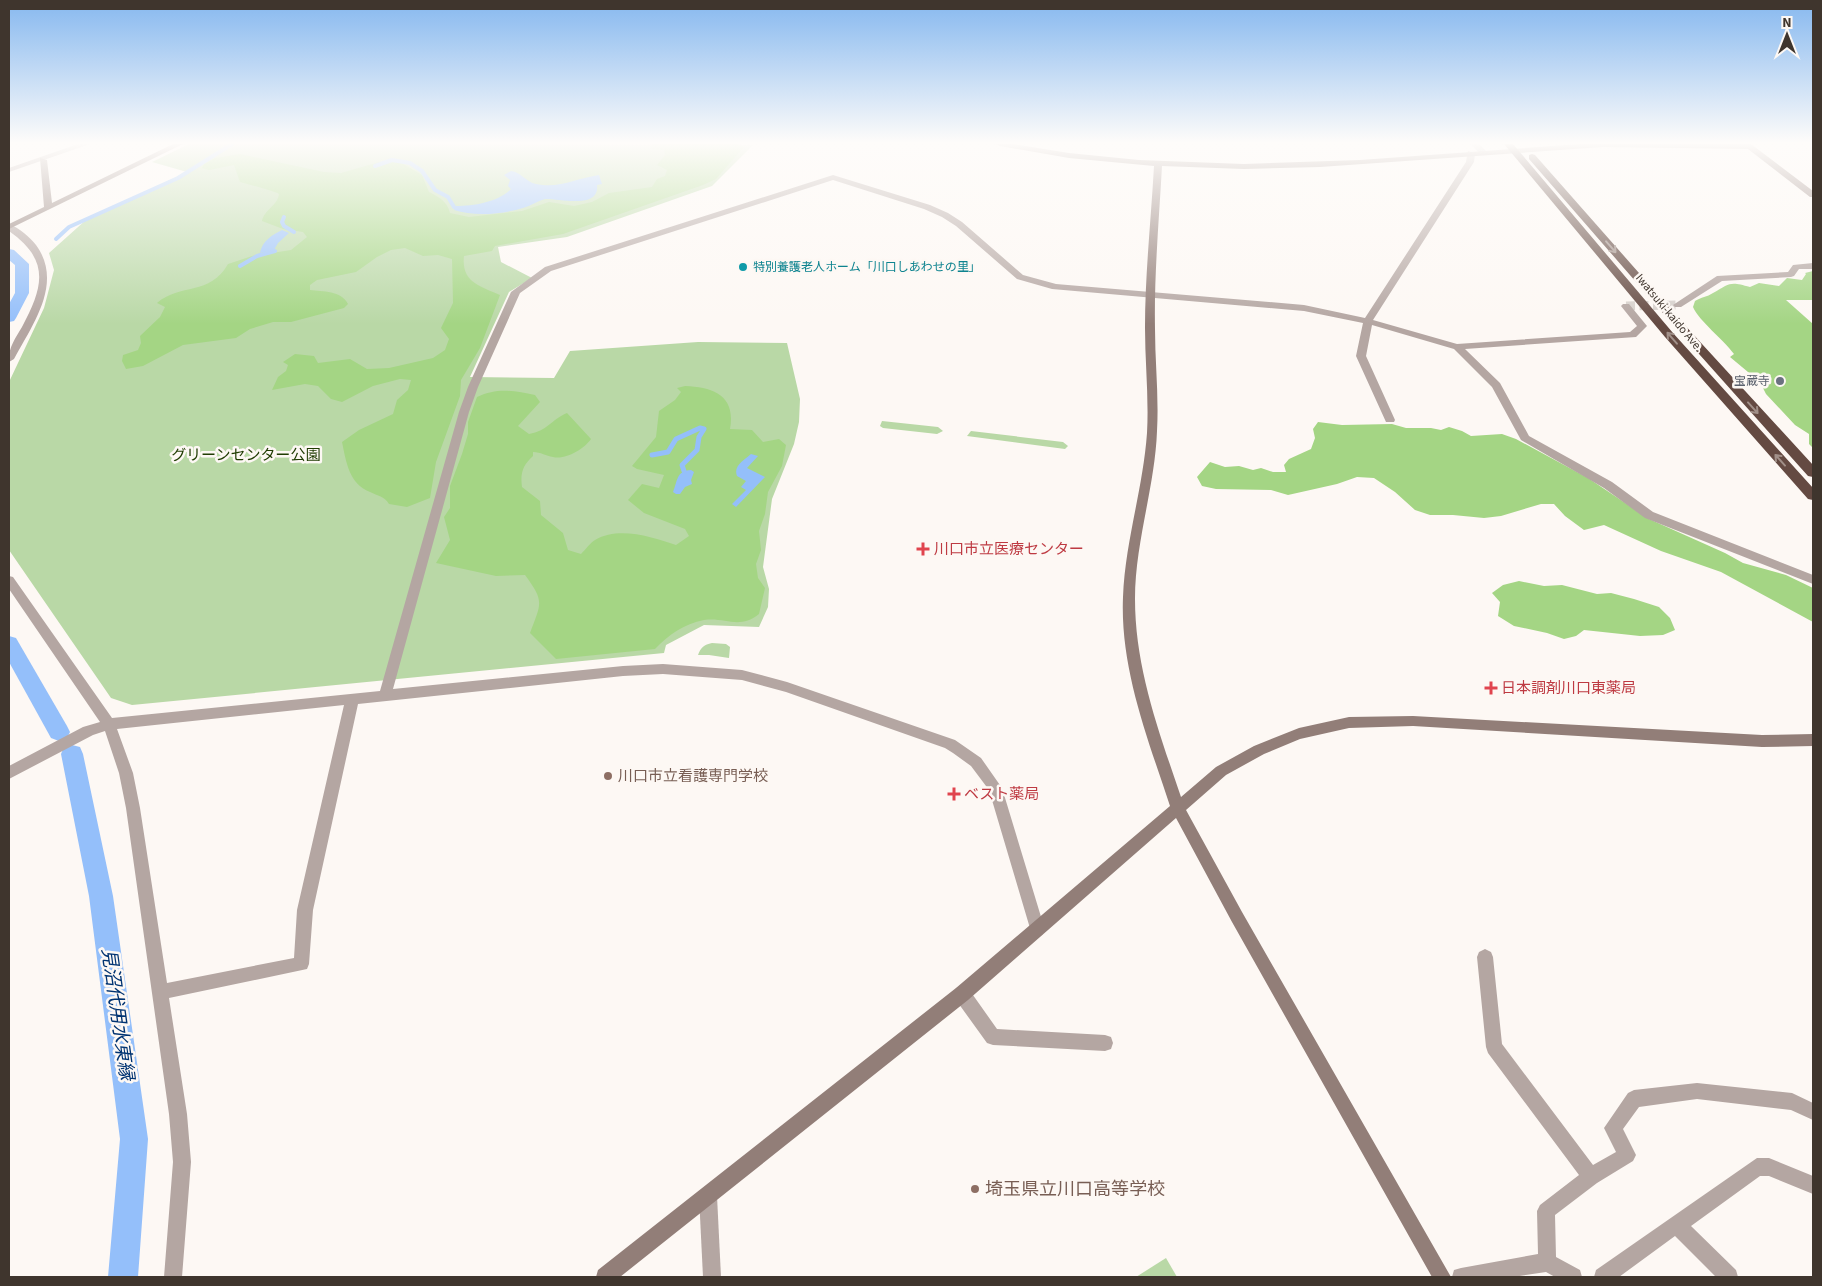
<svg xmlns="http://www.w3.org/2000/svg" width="1822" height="1286" viewBox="0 0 1822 1286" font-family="'Source Sans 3','Noto Sans JP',sans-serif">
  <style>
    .green { fill: #b9d8a6 }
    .forest { fill: #a4d584 }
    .water { fill: #94bffa }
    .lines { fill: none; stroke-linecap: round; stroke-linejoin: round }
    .stream-far1 { stroke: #94bffa; stroke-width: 4 }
    .stream { stroke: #94bffa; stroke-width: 5 }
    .canal { fill: #94bffa; fill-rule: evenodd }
    .street-tunnel { stroke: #d7d1cc; stroke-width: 9; stroke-dasharray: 9 4.5; stroke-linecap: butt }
    .street { fill: #b4a6a2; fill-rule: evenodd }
    .secondary { fill: #927e78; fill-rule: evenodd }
    .highway { fill: #644a42; fill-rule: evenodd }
    .oneway { stroke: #a19089 }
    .culture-dot { fill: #0f9aa8; stroke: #fdf8f4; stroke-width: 2 }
    .worship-dot { fill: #6b7280; stroke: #fdf8f4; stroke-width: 2 }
    .health-dot { fill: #e0444e; stroke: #fdf8f4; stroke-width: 2 }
    .education-dot { fill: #8d6e63; stroke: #fdf8f4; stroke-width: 2 }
    .labels { text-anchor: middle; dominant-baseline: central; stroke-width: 5; stroke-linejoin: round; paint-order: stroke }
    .far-culture-label { font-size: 12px; fill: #0d838f; stroke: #fdf8f4; text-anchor: start }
    .far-street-label { font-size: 12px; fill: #3f352d; stroke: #fdf8f4 }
    .far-worship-label { font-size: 12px; fill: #5b616d; stroke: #fdf8f4; text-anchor: end }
    .park-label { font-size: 15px; fill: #203d03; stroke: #fdf8f4 }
    .health-label { font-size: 15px; fill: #be3a42; stroke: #fdf8f4; text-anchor: start }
    .education-label { font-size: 15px; fill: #785e54; stroke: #fdf8f4; text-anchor: start }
    .near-education-label { font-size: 18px; fill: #785e54; stroke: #fdf8f4; text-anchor: start }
    .near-water-label { font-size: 19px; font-style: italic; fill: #003372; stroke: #fdf8f4 }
  </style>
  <rect width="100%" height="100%" fill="#fdf8f4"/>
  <g class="green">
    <path d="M189 144 753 145 712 186 567 237 498 247 501 262 532 278 509 292 470 377 554 378 570 351 698 342 787 343 800 399 799 422 794 444 772 499 763 567 769 589 768 607 759 627 704 625 666 645 664 653 132 705 111 698 9 550V382L44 308 54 270 49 253 87 219 187 172 152 162Z"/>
    <path d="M882 421 938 427 943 431 937 434 883 428 880 426Z"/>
    <path d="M971 431 1063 442 1068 446 1065 449 967 436Z"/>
    <path d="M712 643 726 644 730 647 729 658 709 655H698C701 647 704 645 712 643Z"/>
    <path d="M1166 1258 1177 1277H1136Z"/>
  </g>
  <g class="forest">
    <path d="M650 144H738L744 147 716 179 703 185 563 234 495 246 492 251 464 256C461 282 480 286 500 295L480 348 461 380 460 396 436 462 430 498 407 507 389 504C384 496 378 496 370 492 349 484 346 461 342 442L359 430 393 414 397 400 408 390 411 380 400 379 373 386 342 402 331 399 318 386 305 384 272 390 278 377 286 371 288 365 283 362 295 354 314 356 318 363 350 359 367 369 389 368 433 358 445 350 449 339 441 328 453 303 452 259 438 255 423 256 405 248 391 250 377 257 356 272 317 280 310 285V290C323 292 341 290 348 304L344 308 291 322H273L250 329 236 338 183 345 143 366 126 369 122 361 123 355 138 350 141 343 140 336 160 317 165 307 157 303C180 283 210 296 228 264L252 256 291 250 307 237 303 232 283 229 262 221C264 210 278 205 279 194 274 191 247 184 240 182L234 165 209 170 202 168 204 164 215 158 240 154 324 172 341 173 379 162H400L422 175 429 192C439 197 447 201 450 213L469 217 522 211 549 202 574 206 592 202 609 193 652 187 657 179 665 176 667 170 657 165 665 155 664 150 651 149Z"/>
    <path d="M1813 271V300H1786L1813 324 1812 332 1813 333V448L1809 444V434L1795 425 1766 394 1760 382 1730 357 1734 354C1723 339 1699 321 1693 307L1695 301C1701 297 1707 297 1713 293 1730 283 1730 281 1750 287L1759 283 1779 286 1787 278 1802 280 1806 274 1805 273Z"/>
    <path d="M685 386C714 387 736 396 730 429L752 430 763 442 779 439 786 445 782 466 768 492 765 514 759 531 761 550 756 564 758 578 765 588 759 614C739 630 726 617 704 620 684 624 668 635 655 649L556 659 530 633C541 603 545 602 525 575L496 576 436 563 450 540 444 517 450 508V486L462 454 468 434V422L477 397C498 387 514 391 535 395L540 402 518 426 529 434C547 431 551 420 567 413L591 439C584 449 566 460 553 457 546 456 541 452 533 452V456C523 465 520 473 522 487L540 501 541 515 563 533 568 550 581 554C586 549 590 543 595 540 619 526 652 537 676 545L689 536 685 529 644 513 628 500 642 484 659 488 664 475 637 469 632 466 656 437 659 411 675 400 681 392 677 388Z"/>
    <path d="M1318 422 1342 425 1392 424 1406 428H1431L1441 430 1449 427 1462 431 1471 436 1502 434 1516 439 1588 478 1649 519 1725 553 1743 563 1786 575 1813 588V622L1721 572 1661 551 1604 525 1584 530 1565 516 1554 504H1541L1501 516 1484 518 1453 515H1430L1415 510 1395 492 1374 478 1357 477 1337 484 1288 495 1271 490 1216 489 1202 486 1197 477 1210 462 1225 467 1239 466 1253 470 1261 468 1273 472H1286L1284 465 1289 459 1311 449 1315 438 1313 429Z"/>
    <path d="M1519 581 1544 586 1562 585 1597 594 1611 593 1634 599 1659 607 1670 618 1675 630 1663 635 1640 636 1584 630 1576 636 1564 639 1547 633 1514 626 1498 616 1500 602 1492 593 1503 585Z"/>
  </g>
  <g class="water">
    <path d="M511 171C521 172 526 182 536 184 559 189 577 178 599 175L602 184 597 185C600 210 557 198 545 199 537 201 531 206 523 208 503 214 475 217 454 210L456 206C474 206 498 202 511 189L508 186 510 180 504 175Z"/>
    <path d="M282 230 289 233 278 243 274 250 260 253C262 241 272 235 282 230Z"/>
    <path d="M751 454 758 456 747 468 765 477 736 507 732 504 746 490 741 487 746 481 737 476C733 466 744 460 751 454Z"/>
    <path d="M691 470 694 472 691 480 692 484 685 487 680 494H676L673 492C678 480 676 471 691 470Z"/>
  </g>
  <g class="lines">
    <g class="stream-far1">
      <path d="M375 166 392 160 410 163 422 171 435 190 448 197 454 207"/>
      <path d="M284 217 282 222 284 226 294 232"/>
      <path d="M56 239 69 227 178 178 232 144"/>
      <path d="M240 266 257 256 275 251"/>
    </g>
    <path class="stream" d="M652 455 668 452 676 439 700 428 704 429 699 437 697 450 682 465 684 471"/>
    <g class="canal">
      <path d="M9 249 14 250 29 264V293L16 318 14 321 9 322V304L15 293V265L9 260Z"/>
      <path d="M9 636 16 638 67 726 70 732 67 738 59 741 51 738 9 662Z"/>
      <path d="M72 745 80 747 83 754 113 896 148 1139 138 1277H108L120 1139 89 896 61 754 64 747Z"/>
    </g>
    <path class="street-tunnel" d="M1626 306 1678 305"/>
    <g class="street">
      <path d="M78 144H90L9 172V168Z"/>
      <path d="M1471 144H1479L1487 152 1480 154Z"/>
      <path d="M1468 151 1475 153 1474 162 1373 320 1457 344 1630 332 1637 326 1621 306 1623 304H1629L1647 326 1636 337 1465 349 1500 383 1529 436 1612 482 1653 512 1813 575V584L1645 518 1604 488 1521 440 1492 387 1454 349 1372 325 1366 356 1395 420 1394 422H1386L1356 356 1363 323 1304 311 1052 289 1017 279 956 226 942 217 924 209 833 180 551 271 520 293 478 387 469 412 393 689 623 666 663 664 742 670 787 682 955 740 981 758 1002 788 1045 930 1042 935 1037 937 1032 935 989 790 971 766 953 753 945 748 786 692 742 680 663 674 623 676 358 704 313 910 309 964 307 969 169 998 187 1114 191 1162 182 1277H164L173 1162 169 1114 126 808 119 773 105 731 93 735 9 779V766L83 727 100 722 9 589V576L13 577 112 718 380 691 459 412 468 387 511 292 545 267 833 175 930 205 948 213 962 222 1023 275 1056 284 1304 305 1365 318 1466 162ZM344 705 297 910 294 958 167 983 140 808 133 773 117 729Z"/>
      <path d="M9 224C19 228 30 237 36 245 64 283 32 325 14 359L9 362C8 348 15 339 22 327 44 286 50 260 9 231Z"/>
      <path d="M1813 263V269H1799L1794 276 1791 277 1722 281 1681 307H1675L1673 305 1717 276 1788 272 1793 265Z"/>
      <path d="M1485 949 1491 952 1493 957 1502 1044 1593 1165 1616 1152 1604 1128 1628 1093 1634 1090 1697 1083 1792 1093 1813 1103V1120L1791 1110 1697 1099 1639 1107 1623 1129 1636 1155 1633 1161 1597 1183 1555 1215 1556 1257 1580 1270 1582 1277H1555L1546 1272 1513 1277H1452L1454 1270 1461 1268 1538 1254 1537 1211 1540 1205 1579 1175 1488 1053 1486 1047 1477 957 1479 952Z"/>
      <path d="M962 986 968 988 997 1029 1105 1035 1111 1037 1113 1043 1111 1049 1105 1051 993 1045 987 1043 956 1000 954 994 956 988Z"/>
      <path d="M1757 1158H1769L1813 1176V1194L1769 1176H1760L1691 1226 1736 1270 1738 1277H1716L1675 1236 1619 1277H1594L1596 1270Z"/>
      <path d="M708 1187 714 1190 717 1196 721 1277H703L699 1196 702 1190Z"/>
    </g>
    <g class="secondary">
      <path d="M173 144H183L9 229V224L44 207 40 158 47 160 52 203Z"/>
      <path d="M996 144H1013L1069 153 1139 160 1244 164 1360 160 1580 144H1751L1813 191V197H1810L1748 149 1603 147 1320 167 1244 169 1162 166C1159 220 1154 275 1155 329 1155 363 1159 396 1157 431 1155 487 1135 542 1135 599 1135 668 1159 732 1181 797L1216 767 1254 746 1299 728 1349 717 1413 716 1762 735 1813 734V746L1762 747 1413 726 1349 728 1300 739 1264 754 1226 775 1186 810 1242 912 1451 1277H1432L1232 922 1176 818 968 1000 620 1277H596L598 1270 956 988 1170 806C1148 739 1120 669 1123 597 1125 542 1143 489 1147 433 1149 398 1145 363 1145 328 1145 274 1151 220 1154 166L1069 158 1000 146Z"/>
    </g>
    <g class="highway">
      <path d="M1504 144H1513L1673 333 1813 488V500L1808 499 1665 337Z"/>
      <path d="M1532 154 1535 155 1691 332 1813 465V477L1808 476 1683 336 1529 159V155Z"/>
    </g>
  </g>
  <defs><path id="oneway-shaft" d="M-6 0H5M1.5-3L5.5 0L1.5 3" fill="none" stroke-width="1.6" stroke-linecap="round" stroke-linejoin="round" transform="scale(1.25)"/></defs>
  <g class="oneway">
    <use href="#oneway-shaft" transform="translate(1611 247) rotate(49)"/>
    <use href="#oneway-shaft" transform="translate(1672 338) rotate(-131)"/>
    <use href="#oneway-shaft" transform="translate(1753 408) rotate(48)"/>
    <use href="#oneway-shaft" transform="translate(1780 460) rotate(-132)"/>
  </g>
  <linearGradient id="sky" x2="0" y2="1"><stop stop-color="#86b8ef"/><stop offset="0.44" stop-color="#fefcfa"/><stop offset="1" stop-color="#fefcfa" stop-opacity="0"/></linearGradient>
  <rect width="1822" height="324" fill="url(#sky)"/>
  <circle class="culture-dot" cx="743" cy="267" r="5"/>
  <circle class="worship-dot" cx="1780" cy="381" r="5"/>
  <g class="health-dot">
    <path d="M920.5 541.5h5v5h5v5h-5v5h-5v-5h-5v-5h5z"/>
    <path d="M1488.5 680.5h5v5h5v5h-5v5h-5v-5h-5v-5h5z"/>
    <path d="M951.5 786.5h5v5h5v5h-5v5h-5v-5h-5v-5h5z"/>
  </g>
  <g class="education-dot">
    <circle cx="608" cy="776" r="5"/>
    <circle cx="975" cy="1189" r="5"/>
  </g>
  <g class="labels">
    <g class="far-culture-label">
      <text x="753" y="267">特別養護老人ホーム「川口しあわせの里」</text>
    </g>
    <g class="far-street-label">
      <text transform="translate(1669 313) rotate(50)">Iwatsuki-kaido Ave.</text>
    </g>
    <g class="far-worship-label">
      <text x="1770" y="381">宝蔵寺</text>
    </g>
    <g class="park-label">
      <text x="246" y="455">グリーンセンター公園</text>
    </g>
    <g class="health-label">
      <text x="934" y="549">川口市立医療センター</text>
      <text x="1501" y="688">日本調剤川口東薬局</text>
      <text x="964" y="794">ベスト薬局</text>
    </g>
    <g class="education-label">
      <text x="618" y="776">川口市立看護専門学校</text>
    </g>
    <g class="near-education-label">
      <text x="985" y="1189">埼玉県立川口高等学校</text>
    </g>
    <g class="near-water-label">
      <text transform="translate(117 1014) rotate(82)">見沼代用水東縁</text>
    </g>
  </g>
  <rect width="1822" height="1286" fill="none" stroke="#3f352d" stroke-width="20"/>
  <g transform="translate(1787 35)" stroke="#fdf8f4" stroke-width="4" paint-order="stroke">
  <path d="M0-4L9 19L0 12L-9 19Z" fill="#3f352d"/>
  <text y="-8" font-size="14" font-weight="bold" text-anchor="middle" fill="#3f352d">N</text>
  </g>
</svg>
